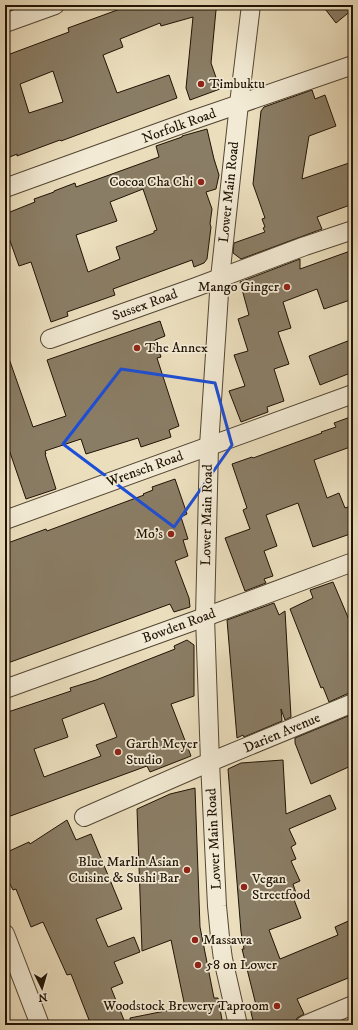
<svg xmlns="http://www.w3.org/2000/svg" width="358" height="1030" viewBox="0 0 358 1030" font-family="'IM FELL DW Pica',serif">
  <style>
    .building { fill: #8a7d65; stroke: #201305; fill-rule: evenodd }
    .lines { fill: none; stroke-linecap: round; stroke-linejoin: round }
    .minor-casing { stroke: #534633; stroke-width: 20 }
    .minor { stroke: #f2ead4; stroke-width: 18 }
    .marked { fill: none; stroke: #1d4ed8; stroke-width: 3; stroke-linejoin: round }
    .poi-dot { fill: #8f2418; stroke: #f2ead4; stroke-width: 1.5 }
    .labels { text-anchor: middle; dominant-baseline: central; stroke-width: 3.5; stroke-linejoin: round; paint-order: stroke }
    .poi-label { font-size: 14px; fill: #201305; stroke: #f2ead4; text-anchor: start }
    .street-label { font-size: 14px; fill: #201305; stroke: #f2ead4 }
  </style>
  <rect width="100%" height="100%" fill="#ebdebd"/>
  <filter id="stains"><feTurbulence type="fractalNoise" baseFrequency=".005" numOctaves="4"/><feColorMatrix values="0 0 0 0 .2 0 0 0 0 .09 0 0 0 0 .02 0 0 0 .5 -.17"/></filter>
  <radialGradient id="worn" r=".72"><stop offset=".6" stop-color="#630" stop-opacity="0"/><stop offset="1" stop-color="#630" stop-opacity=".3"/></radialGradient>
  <g class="building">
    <path d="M131 5H219V9L216 10 211 63 220 89 190 100 186 88 193 17 161 26 160 23 120 39 123 47 103 55 117 93 169 75 177 98 61 141 60 140 17 156V154L5 159V49H8L10 54 69 32 68 28ZM53 71 63 102 29 113 20 84Z"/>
    <path d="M322 5H353V9L336 23Z"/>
    <path d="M312 90 315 99 325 95 336 126 309 136 302 179 349 163 353 173V204L317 217 322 229 241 259 233 253 234 243 265 232 263 228 265 227 262 219 265 218 253 184 261 111 264 107Z"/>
    <path d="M207 129 214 159 219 175 216 189 206 192 212 209 210 224 211 227 207 259 204 263 194 267 192 260 113 289 115 295 67 312 68 316 51 322 31 262 19 266 9 238 5 240V214L35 202 34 199 54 192V191L75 183 76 187 159 157 156 146 182 137V136ZM143 189 157 230 154 231V233L116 247 120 259 88 272 76 235 117 221 110 202Z"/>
    <path d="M353 250V299L324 309 317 289 283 302 291 328 278 332 289 364 274 369 284 401 267 407 268 412 241 422 229 391 245 386 234 355 248 351 238 319 249 315 240 282 300 259V269Z"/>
    <path d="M160 321 165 336 155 340 161 357 157 358 179 426 169 430 171 437 141 447 138 438 86 454 81 439 45 451 46 454H45L56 489 26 499 5 438V353H7L33 427 66 416 47 360Z"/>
    <path d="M353 339V372L320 385 309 356Z"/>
    <path d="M353 416V446L314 460 327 498 339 493 345 508 353 505V533L313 547 298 503 266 515 277 546 264 551 273 576 264 579 266 583 245 591 225 538 250 529 243 510 247 508 232 464 252 457 253 458 322 433 321 432 336 427 334 423Z"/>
    <path d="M175 479 187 514 181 517 188 539 183 540 188 556 175 561 189 598 190 607 174 612 170 604 52 647 5 664V544L46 529 47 531 144 495 143 494 153 490 152 487Z"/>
    <path d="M333 582 353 629V693H349L329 702 323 687 321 688 290 609 313 598 310 590Z"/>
    <path d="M274 603 279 615 285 611 291 717 285 720 281 709 282 721 244 737 243 735 237 738 227 620Z"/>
    <path d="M187 640 194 645V696L171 704 191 756 150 772 147 766 5 818V713L71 691 70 688 96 680 175 649 174 646ZM104 703 117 737 96 745 101 756 44 777 34 749 68 737 62 719Z"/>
    <path d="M353 714V765L311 784 295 743V738Z"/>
    <path d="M283 760 286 814 330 795 336 809 289 829 296 844 291 847 296 859 291 861 300 881 293 884 297 896 293 897 301 918 269 930 280 959 338 935 335 927 353 919V976L297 999 304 1014 297 1018 295 1025H254L250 1008 256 1005 242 949H244L241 932 228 769 241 763Z"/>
    <path d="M195 788 200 927 214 998H218L223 1025H131L130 1018 185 1007 171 940 142 951 137 809 170 794Z"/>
    <path d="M67 820 76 840 91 834 122 909 96 919 108 947 134 937 140 952 114 962 123 983 111 988 126 1025H91L71 974 67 975 43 922 31 927 16 889 13 890 5 874V853L29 842 30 844Z"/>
  </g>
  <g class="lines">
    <defs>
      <g id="minor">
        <path d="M5 23 55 5"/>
        <path d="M5 188 193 120 353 65"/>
        <path d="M50 339 196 287 305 246 353 230"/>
        <path d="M5 520 353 394"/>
        <path d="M5 689 205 617 353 562"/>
        <path d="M84 817 210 762 353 703"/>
        <path d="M5 934 40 1025"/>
        <path d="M238 1025 223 959 220 937 217 906 210 762 205 617 209 446 220 278 239 104 251 5"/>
        <path d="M305 1025 353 1005"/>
      </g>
    </defs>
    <use href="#minor" class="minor-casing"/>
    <use href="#minor" class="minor"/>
  </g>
  <path class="marked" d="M121 369 215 383 232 445 174 527 63 444Z"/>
  <g class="poi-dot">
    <circle cx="201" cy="84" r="4"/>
    <circle cx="201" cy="182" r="4"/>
    <circle cx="287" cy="287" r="4"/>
    <circle cx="137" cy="348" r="4"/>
    <circle cx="171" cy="534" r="4"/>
    <circle cx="118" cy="752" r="4"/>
    <circle cx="187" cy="870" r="4"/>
    <circle cx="244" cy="887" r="4"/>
    <circle cx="195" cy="940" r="4"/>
    <circle cx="198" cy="965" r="4"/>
    <circle cx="277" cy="1006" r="4"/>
  </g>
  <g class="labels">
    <g class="poi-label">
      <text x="209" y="84">Timbuktu</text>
      <text x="193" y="182" text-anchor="end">Cocoa Cha Chi</text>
      <text x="279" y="287" text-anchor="end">Mango Ginger</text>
      <text x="145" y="348">The Annex</text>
      <text x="163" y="534" text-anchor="end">Mo's</text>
      <text x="126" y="744">Garth Meyer<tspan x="126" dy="16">Studio</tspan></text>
      <text x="179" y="862" text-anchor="end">Blue Marlin Asian<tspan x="179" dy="16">Cuisine &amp; Sushi Bar</tspan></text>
      <text x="252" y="879">Vegan<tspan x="252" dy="16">Streetfood</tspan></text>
      <text x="203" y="940">Massawa</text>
      <text x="206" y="965">58 on Lower</text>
      <text x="269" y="1006" text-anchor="end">Woodstock Brewery Taproom</text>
    </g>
    <g class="street-label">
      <text transform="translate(179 126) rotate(-20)">Norfolk Road</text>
      <text transform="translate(229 192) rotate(-84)">Lower Main Road</text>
      <text transform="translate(145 305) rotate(-20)">Sussex Road</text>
      <text transform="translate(145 469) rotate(-20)">Wrensch Road</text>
      <text transform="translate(207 515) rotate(-89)">Lower Main Road</text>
      <text transform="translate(179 626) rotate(-20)">Bowden Road</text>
      <text transform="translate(282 733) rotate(-23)">Darien Avenue</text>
      <text transform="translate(214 839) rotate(-93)">Lower Main Road</text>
    </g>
  </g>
  <rect width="358" height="1030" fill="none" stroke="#ebdebd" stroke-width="20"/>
  <rect x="6" y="6" width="346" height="1018" fill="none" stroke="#201305" stroke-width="2"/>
  <rect x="10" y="10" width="338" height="1010" fill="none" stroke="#201305"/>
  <g transform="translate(42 988) rotate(175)" stroke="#f2ead4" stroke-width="3" paint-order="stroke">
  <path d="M0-3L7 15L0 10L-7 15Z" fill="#201305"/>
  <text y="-6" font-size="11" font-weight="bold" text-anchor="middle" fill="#201305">N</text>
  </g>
  <rect width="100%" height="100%" filter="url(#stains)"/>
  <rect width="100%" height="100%" fill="url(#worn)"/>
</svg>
